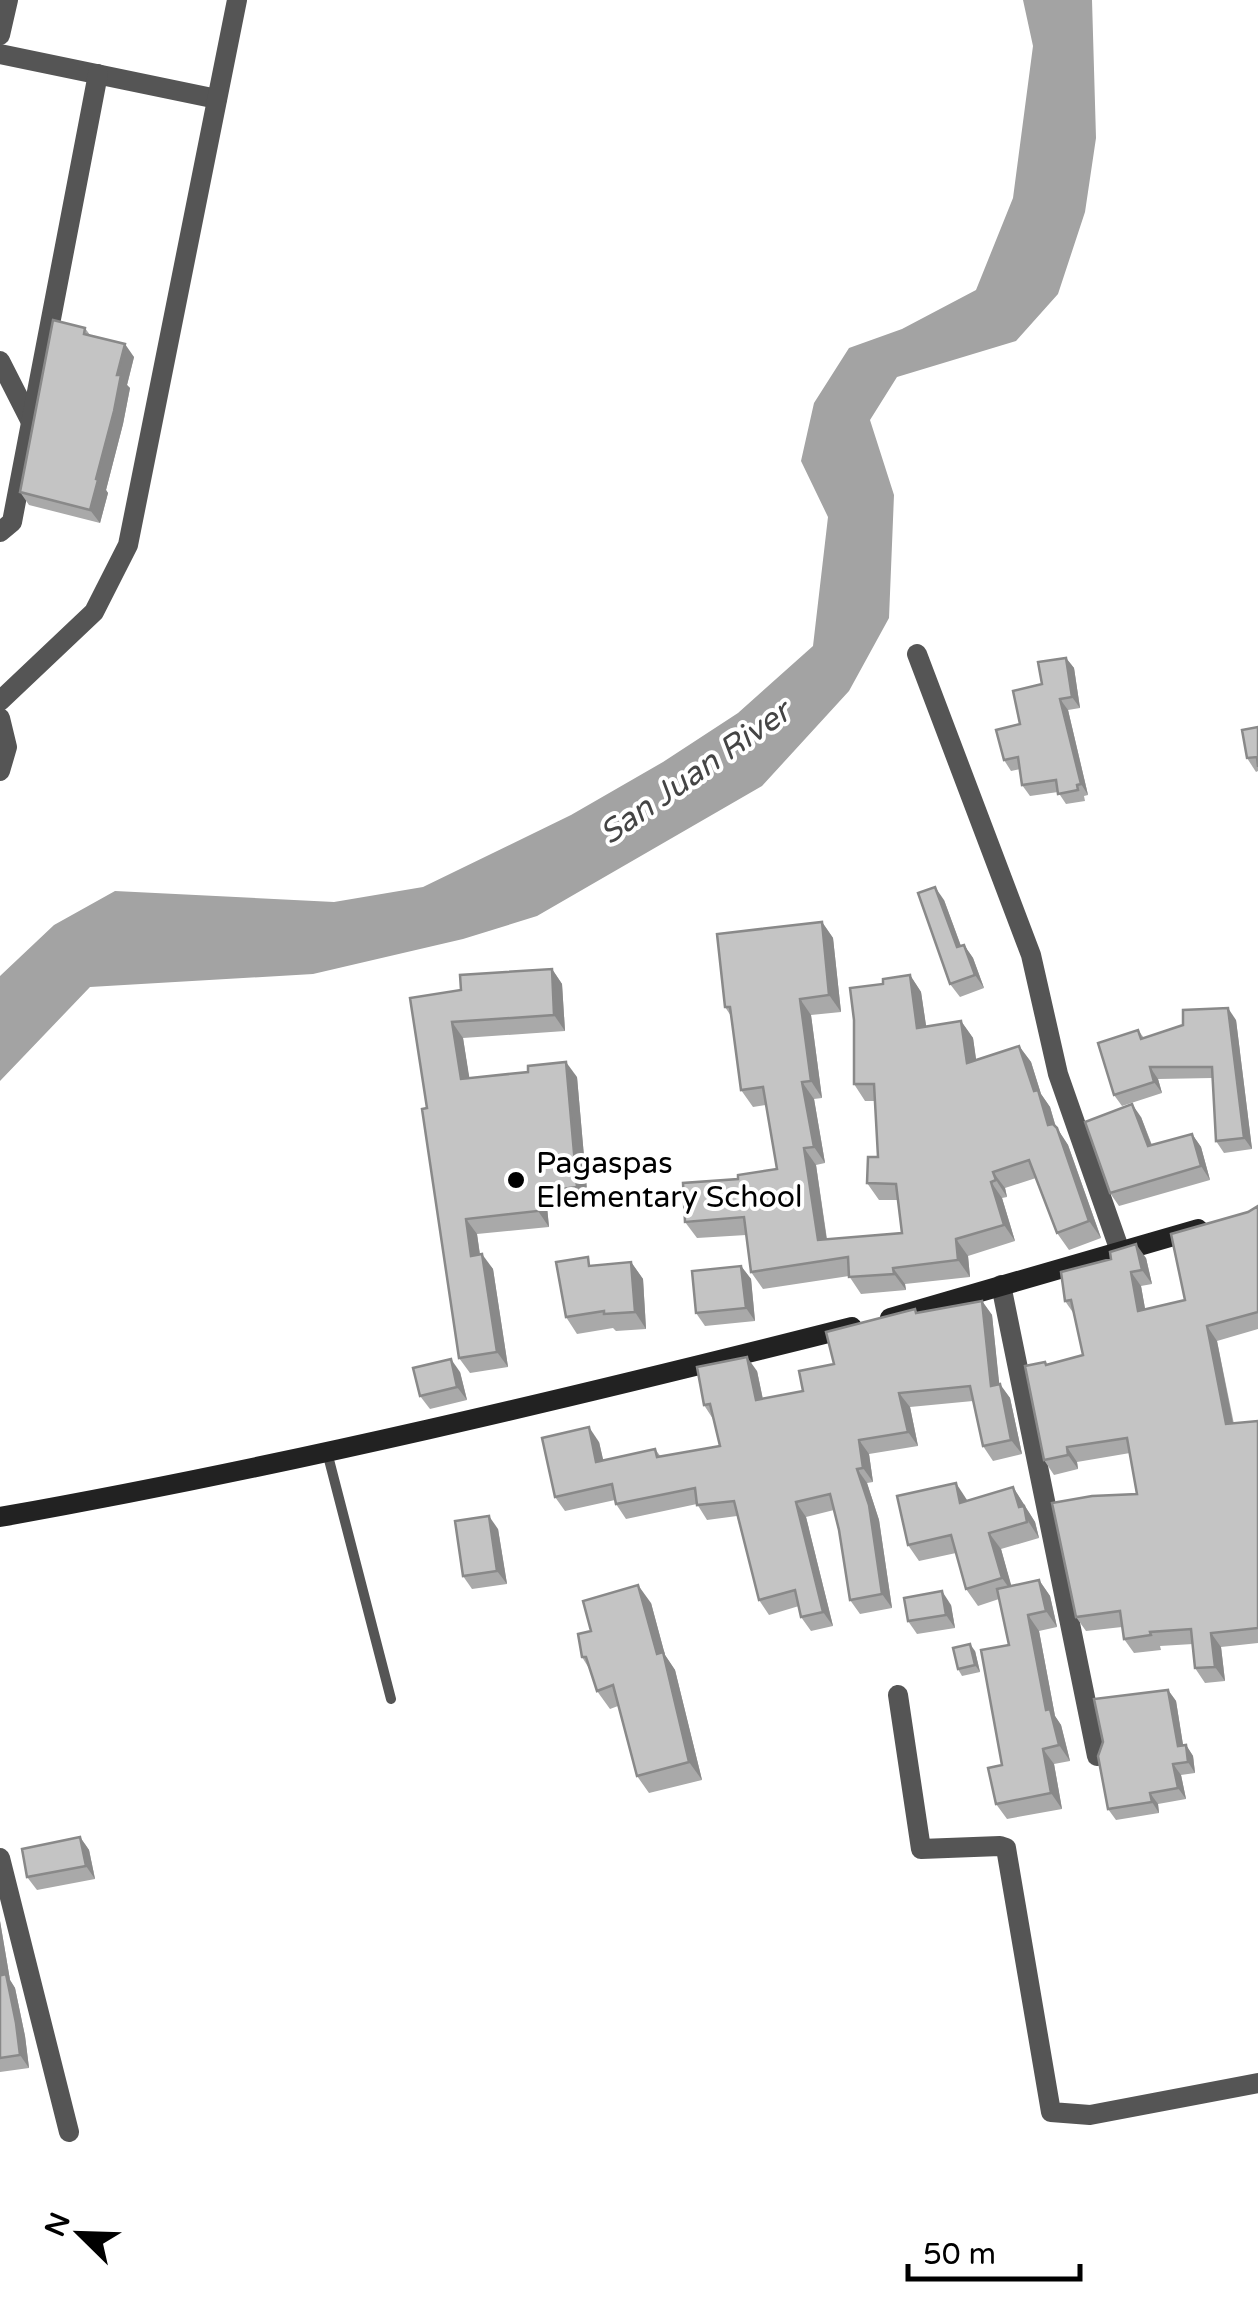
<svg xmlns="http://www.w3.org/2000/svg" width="1258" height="2314" viewBox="0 0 1258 2314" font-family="'Varela Round',sans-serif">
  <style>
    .water { fill: #a3a3a3 }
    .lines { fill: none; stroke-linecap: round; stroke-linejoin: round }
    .service { stroke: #555; stroke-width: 10 }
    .minor { stroke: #555; stroke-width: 20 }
    .secondary { stroke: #222; stroke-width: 20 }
    .wall { fill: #a9a9a9 }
    .shaded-wall { fill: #898989 }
    .building { fill: #c4c4c4; stroke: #898989; stroke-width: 2.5 }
    .poi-dot { fill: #000; stroke: #fff; stroke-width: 4 }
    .labels { text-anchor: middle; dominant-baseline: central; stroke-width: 8; stroke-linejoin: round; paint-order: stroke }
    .poi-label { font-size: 30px; fill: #000; stroke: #fff; text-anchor: start }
    .water-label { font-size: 32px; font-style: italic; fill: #444; stroke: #fff }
  </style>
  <rect width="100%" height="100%" fill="#fff"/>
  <path class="water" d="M1023 0H1092L1096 138 1085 212 1058 294 1016 341 897 377 870 420 894 495 889 618 849 691 762 786 537 916 463 939 313 974 90 987 0 1081V976L54 925 115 891 334 902 423 887 571 815 663 762 738 713 813 646 828 517 801 461 814 403 849 348 902 329 976 290 1013 198 1033 46Z"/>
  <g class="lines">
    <path class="service" d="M327 1452 391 1699"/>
    <g class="minor">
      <path d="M0 35 8 0"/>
      <path d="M0 54 217 99"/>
      <path d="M0 361 31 422"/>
      <path d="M0 532 12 522 98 74"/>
      <path d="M917 654 1031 955 1058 1074 1120 1251"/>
      <path d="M0 701 94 612 128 545 237 0"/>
      <path d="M0 718 7 747 0 771"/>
      <path d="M1001 1285 1097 1756"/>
      <path d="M898 1695 921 1849 1000 1846 1006 1848 1051 2112 1090 2115 1258 2083"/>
      <path d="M0 1858 69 2132"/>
    </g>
    <g class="secondary">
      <path d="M890 1318 1198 1229"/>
      <path d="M0 1517C287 1466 570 1398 852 1327"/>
    </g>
  </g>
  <g class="wall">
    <path d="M85 328 90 335 134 357 127 385 130 388 123 424 106 490 108 493 100 523 29 505 20 492Z"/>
    <path d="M1066 658 1074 668 1080 708 1068 710 1088 795 1084 796 1085 801 1066 804 1058 792 1030 796 1022 785 1020 769 1011 771 1004 760 1042 684Z"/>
    <path d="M1258 727V771L1256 772 1247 758Z"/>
    <path d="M944 900 961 946 964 945 973 958 984 988 960 997 950 984Z"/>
    <path d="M822 922 833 938 841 1012 811 1015 822 1098 814 1099 825 1163 816 1165 827 1239 902 1233 898 1200H879L867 1183 878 1157 875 1101H865L854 1084 883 984 910 975 921 992 926 1026 961 1021 973 1038 976 1060 1019 1046 1031 1062 1041 1094 1050 1107 1056 1127 1068 1145 1101 1238 1069 1250 1057 1233 1036 1178 1005 1188 1007 1197 1002 1198 1015 1241 968 1256 970 1277 905 1284 906 1290 861 1294 849 1276 763 1289 751 1272 746 1235 697 1238 685 1222 738 1179 777 1169 766 1105 753 1107 741 1090 731 1016 725 1007Z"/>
    <path d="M552 969 562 984 565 1031 463 1038 469 1078 577 1077 588 1202 547 1207 549 1227 477 1234 480 1254 493 1269 508 1367 470 1373 459 1358 427 1108 461 990Z"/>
    <path d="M1236 1020 1252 1149 1224 1153 1216 1141 1212 1078 1158 1079 1162 1093 1122 1106 1114 1095 1138 1030 1144 1038Z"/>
    <path d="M1141 1117 1152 1145 1192 1134 1201 1147 1210 1180 1119 1206 1110 1193Z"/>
    <path d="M1258 1206V1329L1217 1341 1234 1424 1258 1421V1643L1221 1647 1225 1681 1205 1683 1195 1668 1193 1644 1160 1646 1161 1650 1134 1653 1124 1639 1122 1627 1086 1631 1076 1617 1137 1494 1130 1453 1077 1462 1078 1469 1054 1475 1044 1460 1047 1364 1083 1355 1074 1314 1065 1301 1111 1259 1146 1258 1152 1284 1141 1286 1145 1309 1185 1300 1248 1212Z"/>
    <path d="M631 1262 643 1279 646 1329 616 1331 613 1328 577 1334 566 1317 594 1265Z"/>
    <path d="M741 1266 751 1279 755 1321 705 1326 696 1313Z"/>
    <path d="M982 1301 992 1315 999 1384 1010 1398 1022 1454 993 1461 983 1446 973 1401 910 1407 918 1446 869 1454 873 1482 867 1483 879 1520 892 1608 860 1614 850 1600 839 1530 834 1510 806 1517 833 1626 811 1631 801 1617 799 1606 769 1615 759 1600 737 1516 707 1520 697 1504 626 1519 616 1504 615 1500 565 1511 555 1497 599 1442 603 1460 655 1449 661 1457 720 1446 713 1419 704 1405 757 1371 763 1399 803 1391 834 1364 917 1313Z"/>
    <path d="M460 1372 467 1400 430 1409 420 1396Z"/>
    <path d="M1013 1487 1035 1522 1039 1538 1001 1549 1011 1586 1039 1580 1050 1596 1057 1627 1039 1631 1055 1716 1061 1725 1070 1761 1054 1764 1062 1809 1007 1819 996 1804 1002 1765 1009 1645 999 1599 978 1606 966 1589 956 1553 919 1561 908 1545 967 1501Z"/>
    <path d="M498 1529 507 1584 472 1589 463 1576Z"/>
    <path d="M651 1603 665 1655 675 1670 702 1780 649 1793 637 1776 618 1706 610 1709 597 1691 590 1670 582 1657 591 1631Z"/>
    <path d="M951 1605 955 1628 917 1634 908 1621Z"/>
    <path d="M975 1651 980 1672 962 1676 958 1669Z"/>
    <path d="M1168 1690 1176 1701 1183 1745H1186L1193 1756 1195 1773 1181 1775 1186 1799 1158 1804 1159 1813 1116 1820 1108 1809Z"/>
    <path d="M80 1837 89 1850 95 1879 37 1890 27 1877Z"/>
    <path d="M0 1921 10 1980 15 1988 25 2036 29 2068 0 2072Z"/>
  </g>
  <g class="shaded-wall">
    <path d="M125 344 134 357 127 385 130 388 123 424 106 490 108 493 100 523 90 510 117 375Z"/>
    <path d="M1066 658 1074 668 1080 708 1072 697Z"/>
    <path d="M1060 699 1068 710 1088 795 1081 784Z"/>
    <path d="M935 887 944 900 966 960 957 947Z"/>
    <path d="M822 922 833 938 841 1012 829 995Z"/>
    <path d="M964 945 973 958 984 988 975 975Z"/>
    <path d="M552 969 562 984 565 1031 554 1015Z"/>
    <path d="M910 975 921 992 929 1045 917 1028Z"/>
    <path d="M800 999 811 1015 822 1098 811 1081Z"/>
    <path d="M1228 1008 1236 1020 1252 1149 1244 1138Z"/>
    <path d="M961 1021 973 1038 979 1079 967 1063Z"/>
    <path d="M452 1022 463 1038 472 1094 461 1079Z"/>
    <path d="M1019 1046 1031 1062 1041 1094 1050 1107 1060 1142 1048 1125 1034 1091Z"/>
    <path d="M566 1062 577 1077 588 1202 577 1187Z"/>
    <path d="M1150 1067 1158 1079 1162 1093 1154 1082Z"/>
    <path d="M802 1082 814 1099 825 1163 814 1147Z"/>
    <path d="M1132 1104 1141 1117 1157 1160 1148 1146Z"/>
    <path d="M1057 1128 1068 1145 1101 1238 1089 1221Z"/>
    <path d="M1192 1134 1201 1147 1210 1180 1201 1166Z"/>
    <path d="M804 1148 816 1165 829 1256 818 1240Z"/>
    <path d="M993 1172 1005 1188 1007 1197 996 1180Z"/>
    <path d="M991 1182 1002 1198 1015 1241 1004 1225Z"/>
    <path d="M537 1192 547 1207 549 1227 538 1211Z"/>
    <path d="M466 1219 477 1234 482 1271 471 1256Z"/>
    <path d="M956 1239 968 1256 970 1277 958 1260Z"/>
    <path d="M1136 1244 1146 1258 1152 1284 1142 1270Z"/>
    <path d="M482 1254 493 1269 508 1367 497 1352Z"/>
    <path d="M631 1262 643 1279 646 1329 635 1312Z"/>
    <path d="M741 1266 751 1279 755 1321 746 1308Z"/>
    <path d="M893 1268 905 1284 906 1290 894 1274Z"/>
    <path d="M1131 1272 1141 1286 1148 1325 1138 1311Z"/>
    <path d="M982 1301 992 1315 1001 1400 991 1386Z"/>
    <path d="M1207 1326 1217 1341 1236 1439 1226 1424Z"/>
    <path d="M747 1357 757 1371 766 1415 756 1400Z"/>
    <path d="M451 1359 460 1372 467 1400 457 1387Z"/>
    <path d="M1000 1384 1010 1398 1022 1454 1011 1440Z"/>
    <path d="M899 1393 910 1407 918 1446 908 1432Z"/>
    <path d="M589 1427 599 1442 607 1476 596 1462Z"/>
    <path d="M859 1440 869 1454 873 1482 863 1468Z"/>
    <path d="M1067 1447 1077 1462 1078 1469 1068 1455Z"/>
    <path d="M857 1469 867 1483 879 1520 892 1608 882 1594Z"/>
    <path d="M956 1483 967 1500 971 1519 960 1503Z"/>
    <path d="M1013 1487 1035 1522 1039 1538 1019 1507Z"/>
    <path d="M796 1502 806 1517 833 1626 823 1612Z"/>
    <path d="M489 1516 498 1529 507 1584 497 1571Z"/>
    <path d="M989 1533 1001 1549 1014 1595 1002 1578Z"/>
    <path d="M1039 1580 1050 1596 1057 1627 1046 1611Z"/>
    <path d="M638 1585 651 1603 665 1655 675 1670 702 1780 689 1762 657 1654Z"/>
    <path d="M942 1591 951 1605 955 1628 946 1615Z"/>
    <path d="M1028 1615 1039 1631 1055 1716 1061 1725 1070 1761 1059 1745 1046 1710Z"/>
    <path d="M1211 1633 1221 1647 1225 1681 1215 1667Z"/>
    <path d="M970 1644 975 1651 980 1672 975 1665Z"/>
    <path d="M1168 1690 1176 1701 1185 1757 1178 1746Z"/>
    <path d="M1186 1745 1193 1756 1195 1773 1188 1762Z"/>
    <path d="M1043 1749 1054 1764 1062 1809 1051 1793Z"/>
    <path d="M1173 1764 1181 1775 1186 1799 1178 1788Z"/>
    <path d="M1150 1793 1158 1804 1159 1813 1152 1802Z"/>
    <path d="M80 1837 89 1850 95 1879 86 1866Z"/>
    <path d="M0 1921 10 1980 15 1988 25 2036 29 2068 20 2055 2 1975 0 1960Z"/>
  </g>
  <g class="building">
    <path d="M53 320 85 328 84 334 125 344 117 375H121L114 411 96 479 98 480 90 510 20 492Z"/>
    <path d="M1066 658 1072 697 1060 699 1081 784 1077 785 1078 790 1058 794 1056 780 1022 785 1018 757 1004 760 996 730 1020 724 1013 691 1042 684 1038 662Z"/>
    <path d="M1258 727V767L1257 757 1247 758 1242 730Z"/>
    <path d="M935 887 957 947 964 945 975 975 950 984 918 893Z"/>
    <path d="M822 922 829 995 800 999 811 1081 802 1082 814 1147 804 1148 818 1240 902 1233 896 1184 867 1183 868 1157H878L874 1084H854V1020L850 988 883 984V979L910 975 917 1028 961 1021 967 1063 1019 1046 1034 1091 1038 1090 1048 1125 1053 1124 1057 1128 1089 1221 1057 1233 1029 1160 993 1172 996 1180 991 1182 1004 1225 956 1239 958 1260 893 1268 894 1274 849 1277 848 1257 751 1272 744 1217 685 1222 683 1183 738 1179V1175L777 1169 763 1087 741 1090 730 1007H725L717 934Z"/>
    <path d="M552 969 554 1015 452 1022 461 1079 528 1072V1066L566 1062 577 1187 537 1192 538 1211 466 1219 471 1256 482 1254 497 1352 459 1358 422 1109 427 1108 410 998 461 990 460 975Z"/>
    <path d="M1228 1008 1244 1138 1216 1141 1212 1067H1150L1154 1082 1114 1095 1098 1043 1138 1030 1141 1039 1183 1025V1010Z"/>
    <path d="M1132 1104 1148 1146 1192 1134 1201 1166 1110 1193 1085 1122Z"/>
    <path d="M1258 1206V1312L1207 1326 1226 1424 1258 1421V1628L1211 1633 1215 1667 1195 1668 1191 1629 1150 1632 1151 1635 1124 1639 1120 1611 1076 1617 1052 1503 1092 1496 1137 1494 1127 1438 1067 1447 1068 1455 1044 1460 1025 1366 1045 1362 1046 1365 1083 1355 1071 1300 1065 1301 1061 1272 1111 1259 1110 1252 1136 1244 1142 1270 1131 1272 1138 1311 1185 1300 1171 1234 1248 1212Z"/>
    <path d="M588 1257 589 1266 631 1262 635 1312 604 1314V1311L566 1317 556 1262Z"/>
    <path d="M741 1266 746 1308 696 1313 692 1271Z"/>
    <path d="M982 1301 991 1386 1000 1384 1011 1440 983 1446 970 1386 899 1393 908 1432 859 1440 863 1468 857 1469 869 1505 882 1594 850 1600 839 1530 830 1494 796 1502 823 1612 801 1617 795 1590 759 1600 734 1501 697 1505 695 1488 616 1504 612 1484 555 1497 542 1438 589 1427 596 1462 655 1449 657 1457 720 1446 710 1404 704 1405 697 1367 747 1357 756 1400 803 1391 799 1371 834 1364 826 1332 915 1309 916 1313Z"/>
    <path d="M451 1359 457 1387 420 1396 413 1368Z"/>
    <path d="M956 1483 960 1503 1013 1487 1019 1507 1024 1506 1027 1522 989 1533 1002 1578 966 1589 951 1535 908 1545 897 1496Z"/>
    <path d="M489 1516 497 1571 463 1576 455 1521Z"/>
    <path d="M1039 1580 1046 1611 1028 1615 1046 1710 1050 1709 1059 1745 1043 1749 1051 1793 996 1804 988 1768 1002 1765 981 1650 1009 1645 997 1589Z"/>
    <path d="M638 1585 657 1654 663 1652 689 1762 637 1776 613 1685 597 1691 586 1657H582L578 1634 591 1631 583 1601Z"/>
    <path d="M942 1591 946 1615 908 1621 904 1598Z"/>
    <path d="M970 1644 975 1665 958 1669 953 1648Z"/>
    <path d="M1168 1690 1178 1746 1186 1745 1188 1762 1173 1764 1178 1788 1150 1793 1152 1802 1108 1809 1098 1756 1103 1742 1094 1699Z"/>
    <path d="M80 1837 86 1866 27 1877 22 1849Z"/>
    <path d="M0 1960 2 1975 6 1974 16 2023 20 2055 0 2058Z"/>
  </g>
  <circle class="poi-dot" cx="516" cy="1180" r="10"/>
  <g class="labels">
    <g class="poi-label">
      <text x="536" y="1163">Pagaspas<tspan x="536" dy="34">Elementary School</tspan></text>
    </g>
    <g class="water-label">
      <text transform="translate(695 773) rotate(-35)">San Juan River</text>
    </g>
  </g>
  <g transform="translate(80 2234) rotate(293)" stroke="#ffffff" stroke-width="8" paint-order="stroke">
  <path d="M0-8L18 38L0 25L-18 38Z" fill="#000000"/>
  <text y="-15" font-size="28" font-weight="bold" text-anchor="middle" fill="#000000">N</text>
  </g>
  <path d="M908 2264v15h172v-15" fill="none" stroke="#000000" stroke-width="5"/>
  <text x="923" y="2264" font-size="30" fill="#000000" stroke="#ffffff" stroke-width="8" paint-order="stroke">50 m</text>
</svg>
